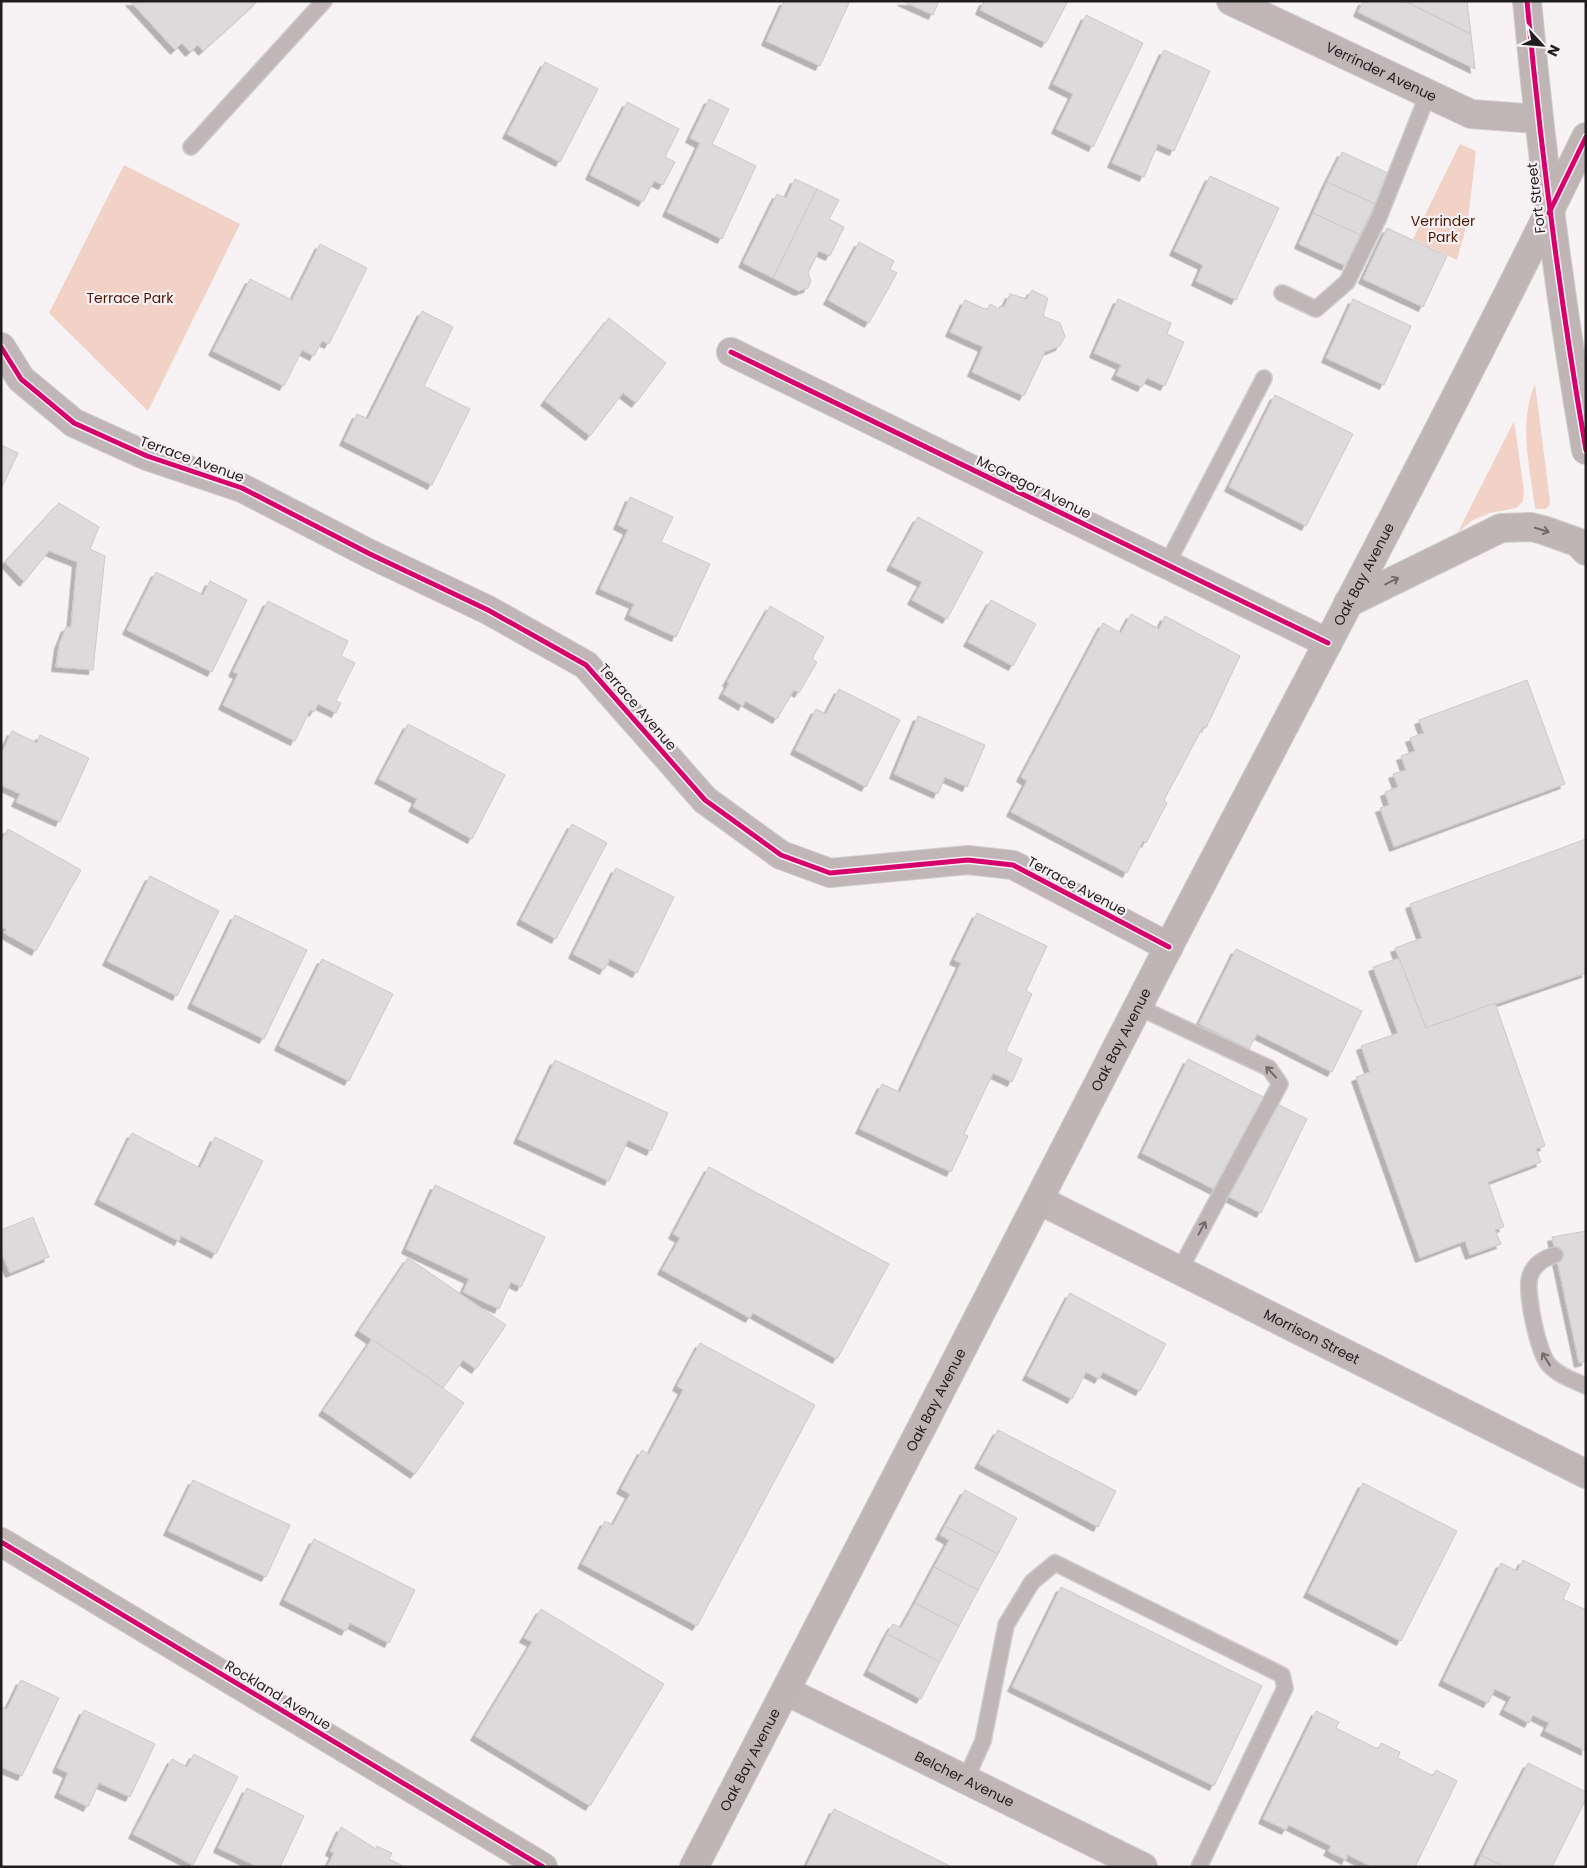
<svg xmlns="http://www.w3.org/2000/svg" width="1587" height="1868" viewBox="0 0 1587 1868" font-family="Poppins,sans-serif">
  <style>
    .green { fill: #f2d2c7 }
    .building { fill: #dddadc; stroke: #ccc9cb; filter: url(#shadow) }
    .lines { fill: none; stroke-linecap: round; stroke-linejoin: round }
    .lane-casing { stroke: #cfcccd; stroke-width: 18 }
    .street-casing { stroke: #cfcccd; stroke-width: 30 }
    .secondary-casing { stroke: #cfcccd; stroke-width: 30 }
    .lane { stroke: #c0b6b7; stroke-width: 15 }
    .street { stroke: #c0b6b7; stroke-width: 28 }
    .secondary { stroke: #bfb5b5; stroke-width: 28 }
    .cycleway-casing { stroke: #f9f0f4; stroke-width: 8 }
    .cycleway { stroke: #d6006c; stroke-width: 5 }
    .oneway { stroke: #70696a }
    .oneway2 { stroke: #706a6a }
    .labels { text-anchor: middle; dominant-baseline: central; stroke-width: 4.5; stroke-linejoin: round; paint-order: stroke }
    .street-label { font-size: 14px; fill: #201d1e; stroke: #f9f0f4 }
    .park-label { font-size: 14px; fill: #4b1702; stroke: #f9f0f4 }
  </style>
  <defs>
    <filter id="shadow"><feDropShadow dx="-4.5" dy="4.5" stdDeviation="0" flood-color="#0004"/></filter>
  </defs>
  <rect width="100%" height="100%" fill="#f7f2f4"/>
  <g class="green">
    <path d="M1460 144 1476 151 1468 220 1457 260 1413 239Z"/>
    <path d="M124 165 240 224 148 411 49 313Z"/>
    <path d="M1535 384 1550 501 1549 506 1545 509H1535C1530 467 1518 424 1535 384Z"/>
    <path d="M1514 421 1524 491 1523 501 1516 508 1490 513 1473 520 1458 532Z"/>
  </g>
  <g class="building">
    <path d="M130 1H258L203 51 198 45 190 52 182 43 175 50Z"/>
    <path d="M784 1H850L820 66 766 41Z"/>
    <path d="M902 1H939L933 15Z"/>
    <path d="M984 1H1068L1046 43 980 10Z"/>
    <path d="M1363 1H1405L1471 34 1475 69 1358 12Z"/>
    <path d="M1405 1H1467L1471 34Z"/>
    <path d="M1086 15 1143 43 1093 147 1056 129 1073 94 1053 84Z"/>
    <path d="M1164 50 1210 71 1174 151 1158 144 1144 177 1112 163Z"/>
    <path d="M545 62 598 89 560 162 507 134Z"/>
    <path d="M709 99 729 109 712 144 756 166 722 239 667 212 700 143 690 138Z"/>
    <path d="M627 102 679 129 665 157 675 162 663 185 654 181 643 202 590 175Z"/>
    <path d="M1342 152 1390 174 1375 204 1327 182Z"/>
    <path d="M1210 176 1279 208 1236 300 1196 281 1203 265 1174 251Z"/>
    <path d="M795 179 817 189 773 278 743 263 777 194 786 198Z"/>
    <path d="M1327 182 1375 204 1360 235 1313 213Z"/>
    <path d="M817 189 839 200 829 219 844 227 830 256 819 251 808 273 811 281 808 288 799 291 773 278Z"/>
    <path d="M1313 213 1360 235 1346 266 1299 244Z"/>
    <path d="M1387 228 1447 256 1423 307 1363 279Z"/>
    <path d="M859 242 894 261 890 269 897 273 869 323 828 300Z"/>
    <path d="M320 244 367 268 329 344 322 341 314 356 302 350 284 386 213 351 250 279 292 300Z"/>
    <path d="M1032 290 1048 298 1043 316 1060 323 1065 336 1060 346 1045 352 1024 396 972 372 983 347 950 332 965 300 987 310 990 304 999 309 1000 306 1004 307 1010 294 1027 299Z"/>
    <path d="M1118 299 1171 323 1167 334 1184 342 1165 386 1147 378 1142 387 1116 375 1121 365 1094 353Z"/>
    <path d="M1353 299 1411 326 1384 385 1326 358Z"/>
    <path d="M422 311 453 327 424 386 470 409 432 485 344 441 357 414 368 419Z"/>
    <path d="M609 318 666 363 636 403 623 393 590 436 545 401Z"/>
    <path d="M1275 395 1353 434 1306 526 1229 487Z"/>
    <path d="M1 445 18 453 1 489Z"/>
    <path d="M630 497 673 517 661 542 710 564 676 637 629 615 634 604 600 589 628 530 618 525Z"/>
    <path d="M59 503 99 527 90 549 105 556 93 670 56 667 59 645 66 627H71L77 562 49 551 24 582 5 562Z"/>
    <path d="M918 517 983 552 947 619 912 600 922 582 891 566Z"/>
    <path d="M156 572 203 595 210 581 247 600 212 672 127 630Z"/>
    <path d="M991 600 1036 624 1013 666 968 642Z"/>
    <path d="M268 601 348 641 341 656 355 663 336 701 341 703 336 713 318 704 314 712 310 710 295 741 223 705 238 674 233 672Z"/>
    <path d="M770 606 824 637 812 659 817 662 799 693 794 690 777 719 745 701 743 706 723 694 729 683 727 682Z"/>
    <path d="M1131 614 1159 629 1165 616 1240 656 1206 728 1203 727 1164 800 1167 803 1146 843 1143 841 1127 873 1011 812 1027 781 1021 777 1103 623 1121 633Z"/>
    <path d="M1527 680 1565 784 1394 847 1380 808 1389 805 1385 792 1398 787 1393 774 1406 770 1401 756 1415 751 1410 738 1424 733 1419 720Z"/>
    <path d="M839 689 900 720 866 787 795 750 816 709 826 714Z"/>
    <path d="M918 716 985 745 967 787 945 777 938 794 894 774Z"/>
    <path d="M408 724 505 775 472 839 413 807 417 799 379 779Z"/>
    <path d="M12 731 37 743 40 735 89 758 60 822 16 802 20 794 1 785V754Z"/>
    <path d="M572 824 607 843 556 939 521 920Z"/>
    <path d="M8 829 81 870 36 951 4 933 6 929 1 927V840Z"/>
    <path d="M1586 839V973L1426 1028 1395 948 1422 938 1410 904Z"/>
    <path d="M616 868 674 897 637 973 610 959 604 970 573 954Z"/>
    <path d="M150 876 219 911 177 996 107 961Z"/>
    <path d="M977 913 1047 946 1026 991 1032 994 1006 1051 1022 1059 1012 1082 993 1073 964 1134 968 1136 951 1172 860 1129 882 1084 900 1092 961 963 954 960Z"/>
    <path d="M235 915 307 950 264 1039 192 1004Z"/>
    <path d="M1236 949 1362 1011 1332 1072 1257 1034 1249 1049 1199 1024Z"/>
    <path d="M1399 958 1426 1028 1495 1003 1545 1146 1536 1149 1541 1162 1488 1182 1504 1227 1495 1230 1501 1244 1470 1255 1465 1241 1420 1258 1356 1077 1370 1072 1361 1046 1398 1033 1373 967Z"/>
    <path d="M322 959 393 994 349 1081 279 1046Z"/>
    <path d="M1188 1059 1307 1119 1261 1213 1142 1153Z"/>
    <path d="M555 1060 668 1113 651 1151 628 1140 609 1181 518 1139Z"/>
    <path d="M132 1133 200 1168 215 1137 263 1161 216 1254 181 1236 179 1241 99 1200Z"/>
    <path d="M709 1167 889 1264 837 1359 753 1313 750 1318 662 1270 680 1238 673 1234Z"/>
    <path d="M435 1185 545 1237 521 1287 511 1282 499 1309 463 1292 469 1279 406 1249Z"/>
    <path d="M33 1217 49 1257 10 1273 1 1253V1230Z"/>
    <path d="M1586 1231V1361L1579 1363 1552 1237Z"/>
    <path d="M408 1258 506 1325 476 1369 463 1360 443 1388 359 1331Z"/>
    <path d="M1070 1293 1166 1344 1140 1391 1103 1372 1099 1379 1086 1372 1072 1399 1027 1376Z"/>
    <path d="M372 1339 464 1403 415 1474 323 1411Z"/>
    <path d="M700 1343 815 1405 697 1626 582 1564 605 1521 613 1525 630 1494 621 1489 642 1450 649 1454 683 1390 677 1386Z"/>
    <path d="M998 1430 1116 1491 1098 1527 979 1464Z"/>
    <path d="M193 1480 290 1525 266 1577 168 1531Z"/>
    <path d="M1363 1483 1457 1531 1401 1641 1308 1593Z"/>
    <path d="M965 1490 1017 1518 998 1554 945 1526Z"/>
    <path d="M945 1526 998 1554 978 1590 934 1567 949 1540 940 1535Z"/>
    <path d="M314 1539 415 1590 389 1643 350 1623 346 1631 284 1600Z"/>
    <path d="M1523 1560 1570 1584 1563 1599 1586 1610V1751L1545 1731 1549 1723 1533 1715 1529 1723 1504 1710 1511 1697 1495 1689 1488 1703 1443 1681 1501 1563 1517 1571Z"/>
    <path d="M934 1567 978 1590 959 1626 915 1603Z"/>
    <path d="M1061 1587 1262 1686 1214 1786 1012 1687Z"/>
    <path d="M915 1603 959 1626 940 1662 887 1634 893 1624 901 1628Z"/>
    <path d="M541 1609 664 1684 590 1806 475 1736 532 1642 524 1638Z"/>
    <path d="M887 1634 940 1662 921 1699 868 1671Z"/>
    <path d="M21 1680 59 1698 22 1776 1 1767V1707L7 1709Z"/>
    <path d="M84 1710 155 1744 130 1797 99 1783 88 1807 59 1793 68 1773 57 1768Z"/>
    <path d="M1316 1711 1339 1722 1336 1728 1378 1749 1381 1743 1400 1752 1398 1758 1433 1776 1436 1770 1457 1781 1415 1867H1372L1348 1855 1346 1860 1328 1851 1331 1846 1289 1825 1286 1830 1263 1819Z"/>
    <path d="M194 1754 238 1777 193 1865 133 1834 172 1759 187 1767Z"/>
    <path d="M1528 1763 1586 1792V1799L1552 1867H1504L1481 1855Z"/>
    <path d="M247 1788 304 1816 280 1867H258L218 1848Z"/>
    <path d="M834 1809 952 1867H806Z"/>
    <path d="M341 1827 376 1849 377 1846 392 1853 389 1859 405 1867H327L334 1853 330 1851Z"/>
    <path d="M1481 1855 1504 1867H1476Z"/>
  </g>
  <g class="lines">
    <defs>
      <g id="lane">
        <path d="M191 147 324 1"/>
        <path d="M1282 293 1316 309 1347 282 1379 217 1428 94"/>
        <path d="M1167 564 1264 378"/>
        <path d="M1138 1007 1269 1068 1280 1084 1179 1271"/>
        <path d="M1555 1255C1545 1258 1534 1264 1530 1276 1525 1292 1538 1352 1549 1365 1559 1376 1573 1380 1586 1386"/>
        <path d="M965 1781 983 1741 1006 1625 1032 1582 1055 1563 1282 1675 1285 1688 1199 1867"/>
      </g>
      <g id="street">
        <path id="s1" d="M1231 1 1471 114 1538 119"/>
        <path d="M1 347 21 379 74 423 147 456 242 488 370 554 488 610 586 665 705 800 781 855 830 873 968 860 1013 865 1169 947"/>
        <path d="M731 352 1328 643"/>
        <path id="s2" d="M1039 1200 1586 1474"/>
        <path id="s3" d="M786 1691 1143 1867"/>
      </g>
      <g id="secondary">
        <path d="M1527 1C1541 152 1560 300 1586 450"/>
        <path d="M1348 603 1501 528 1531 527 1543 530 1577 542 1586 551"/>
        <path d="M1 1542 543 1867"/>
        <path id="s4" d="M694 1867C854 1561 1011 1253 1169 946 1309 677 1453 410 1586 137"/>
      </g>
    </defs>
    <use href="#lane" class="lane-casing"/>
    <use href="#street" class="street-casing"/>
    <use href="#secondary" class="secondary-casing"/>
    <use href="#lane" class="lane"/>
    <use href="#street" class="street"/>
    <use href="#secondary" class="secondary"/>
    <defs>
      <g id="cycleway">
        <path d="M1527 1C1541 152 1560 300 1586 450"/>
        <path d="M1549 213 1586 137"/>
        <path d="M1 347 21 379 74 423 147 456 242 488 370 554 488 610 586 665 705 800 781 855 830 873 968 860 1013 865 1169 947"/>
        <path d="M731 352 1328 643"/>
        <path d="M1 1542 543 1867"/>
      </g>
    </defs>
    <use href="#cycleway" class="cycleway-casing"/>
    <use href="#cycleway" class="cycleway"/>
  </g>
  <defs><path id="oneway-shaft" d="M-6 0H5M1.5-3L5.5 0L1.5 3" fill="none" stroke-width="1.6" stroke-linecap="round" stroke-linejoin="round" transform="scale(1.25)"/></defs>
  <g class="oneway">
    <use href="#oneway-shaft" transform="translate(1542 530) rotate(17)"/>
    <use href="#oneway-shaft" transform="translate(1392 581) rotate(-27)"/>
  </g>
  <g class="oneway2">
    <use href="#oneway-shaft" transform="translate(1271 1072) rotate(-133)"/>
    <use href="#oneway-shaft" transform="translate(1202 1228) rotate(-62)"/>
    <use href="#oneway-shaft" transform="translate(1546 1359) rotate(-122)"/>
  </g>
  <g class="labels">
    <g class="street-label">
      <text stroke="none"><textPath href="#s1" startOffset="166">Verrinder Avenue</textPath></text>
      <text transform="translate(1536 198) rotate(-97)">Fort Street</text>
      <text transform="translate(192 459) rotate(20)">Terrace Avenue</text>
      <text transform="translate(1034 487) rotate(26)">McGregor Avenue</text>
      <text stroke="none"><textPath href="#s4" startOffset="1456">Oak Bay Avenue</textPath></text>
      <text transform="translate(638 707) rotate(49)">Terrace Avenue</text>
      <text transform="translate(1077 886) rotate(28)">Terrace Avenue</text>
      <text stroke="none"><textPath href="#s4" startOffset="931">Oak Bay Avenue</textPath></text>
      <text stroke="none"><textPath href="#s2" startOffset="305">Morrison Street</textPath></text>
      <text stroke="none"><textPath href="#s4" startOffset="526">Oak Bay Avenue</textPath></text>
      <text transform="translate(278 1695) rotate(31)">Rockland Avenue</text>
      <text stroke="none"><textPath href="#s4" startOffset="121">Oak Bay Avenue</textPath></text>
      <text stroke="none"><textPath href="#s3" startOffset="199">Belcher Avenue</textPath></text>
    </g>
    <g class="park-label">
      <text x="1443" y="221">Verrinder<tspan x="1443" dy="16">Park</tspan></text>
      <text x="130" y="298">Terrace Park</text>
    </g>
  </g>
  <rect width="1587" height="1868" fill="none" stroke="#201d1e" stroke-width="5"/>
  <g transform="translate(1542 45) rotate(116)" stroke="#f9f0f4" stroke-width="4" paint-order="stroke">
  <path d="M0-4L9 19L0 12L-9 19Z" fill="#201d1e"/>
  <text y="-8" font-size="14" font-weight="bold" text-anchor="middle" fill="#201d1e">N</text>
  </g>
</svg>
